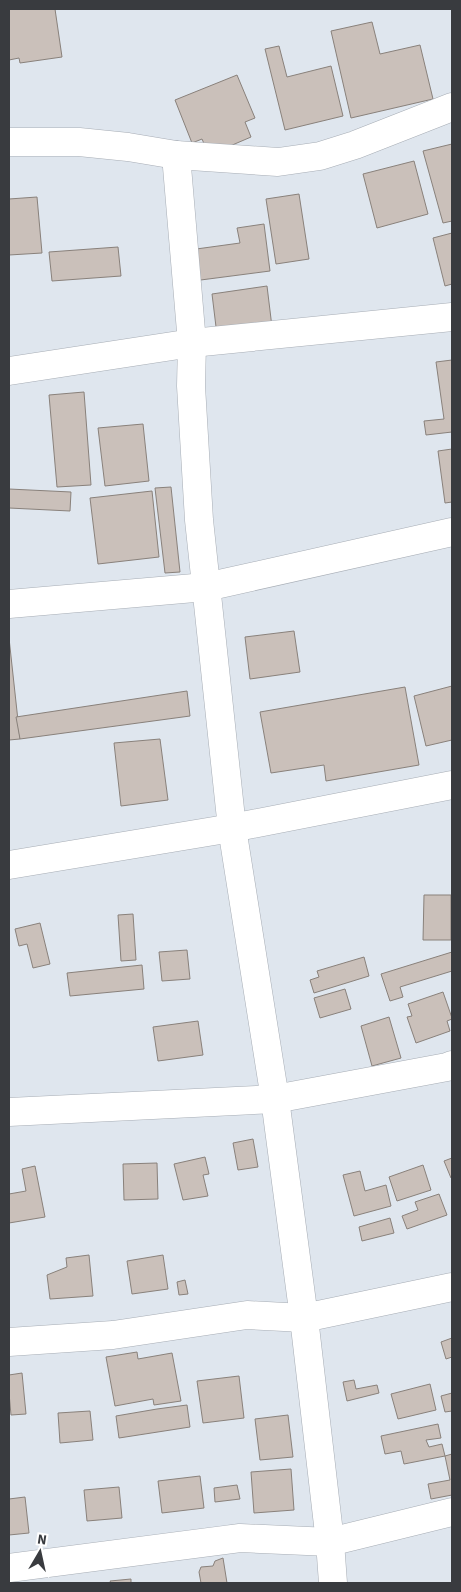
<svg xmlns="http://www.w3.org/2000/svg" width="461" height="1592" viewBox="0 0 461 1592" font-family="'Source Sans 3',sans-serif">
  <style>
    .building { fill: #cac0ba; stroke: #89817b }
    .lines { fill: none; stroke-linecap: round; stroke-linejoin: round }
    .street-casing { stroke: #a7adb5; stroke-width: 29 }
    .street { stroke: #fff; stroke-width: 28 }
  </style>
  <rect width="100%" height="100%" fill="#dfe6ee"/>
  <g class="building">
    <path d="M9 9H55L62 57 20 63 19 58 9 60Z"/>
    <path d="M372 22 380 54 420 45 433 99 351 118 331 31Z"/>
    <path d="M279 46 287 77 331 66 343 116 285 130 265 49Z"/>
    <path d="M237 75 255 118 245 122 251 137 209 155 202 139 192 143 175 100Z"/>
    <path d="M452 144V221L443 223 423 151Z"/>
    <path d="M414 161 428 214 377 228 363 174Z"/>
    <path d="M299 194 309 259 276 264 266 199Z"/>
    <path d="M37 197 42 253 9 255V199Z"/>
    <path d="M264 224 270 271 193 281 189 250 240 243 237 228Z"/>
    <path d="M452 233V284L445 286 433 238Z"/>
    <path d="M118 247 121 276 52 281 49 252Z"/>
    <path d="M267 286 272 327 217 335 212 294Z"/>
    <path d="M452 360V432L426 435 424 421 444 419 436 362Z"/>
    <path d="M84 392 91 485 57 487 49 395Z"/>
    <path d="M143 424 149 481 105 486 98 428Z"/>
    <path d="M452 449V502L445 503 438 451Z"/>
    <path d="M171 487 180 572 165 573 155 488Z"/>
    <path d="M9 489 71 492 70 511 9 508Z"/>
    <path d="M152 491 159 557 98 564 90 498Z"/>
    <path d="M294 631 300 672 250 679 245 637Z"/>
    <path d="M9 638 20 739 9 740Z"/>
    <path d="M452 686V740L426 746 414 696Z"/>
    <path d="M405 687 419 765 326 781 324 765 271 773 260 712Z"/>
    <path d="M187 691 190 716 20 739 16 717Z"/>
    <path d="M160 739 168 800 121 806 114 743Z"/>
    <path d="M424 895H451V940H423Z"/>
    <path d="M133 914 136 960 121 961 118 915Z"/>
    <path d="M40 923 50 964 33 968 27 944 19 946 15 929Z"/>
    <path d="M187 950 190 979 162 981 159 952Z"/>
    <path d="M452 952V971L400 987 403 997 390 1001 381 974Z"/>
    <path d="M364 957 369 976 314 993 310 980 319 977 317 971Z"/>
    <path d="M142 965 144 989 70 996 67 973Z"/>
    <path d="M345 989 351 1009 320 1018 314 998Z"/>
    <path d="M443 992 452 1018V1019L447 1021 450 1031 416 1043 407 1017 412 1016 408 1004Z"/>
    <path d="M389 1017 401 1058 372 1066 361 1026Z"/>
    <path d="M198 1021 203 1055 158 1061 153 1027Z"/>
    <path d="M253 1139 258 1167 238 1170 233 1143Z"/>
    <path d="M205 1157 209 1174 203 1175 208 1196 183 1200 174 1164Z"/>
    <path d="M452 1158V1177L451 1178 444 1161Z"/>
    <path d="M157 1163 158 1199 124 1200 123 1164Z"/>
    <path d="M423 1165 431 1190 397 1201 389 1177Z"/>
    <path d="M35 1166 45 1217 9 1223V1194L26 1191 22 1169Z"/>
    <path d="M360 1171 365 1191 386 1185 391 1206 354 1216 343 1175Z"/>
    <path d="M439 1194 447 1215 407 1229 402 1216 418 1210 415 1202Z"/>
    <path d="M390 1218 394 1233 362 1241 359 1227Z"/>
    <path d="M89 1255 93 1296 50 1299 47 1275 67 1267 66 1258Z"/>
    <path d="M163 1255 168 1289 132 1294 127 1261Z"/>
    <path d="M185 1280 188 1294 179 1295 177 1282Z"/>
    <path d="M452 1338V1357L446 1359 441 1342Z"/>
    <path d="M137 1352 138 1359 172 1353 181 1401 154 1405 153 1399 115 1406 106 1357Z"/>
    <path d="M22 1373 26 1414 11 1415 9 1393V1375Z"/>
    <path d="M239 1376 244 1418 203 1423 197 1381Z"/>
    <path d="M354 1380 356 1389 377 1385 379 1393 347 1401 343 1382Z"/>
    <path d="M430 1384 436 1410 398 1419 391 1394Z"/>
    <path d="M452 1393V1411L445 1412 441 1396Z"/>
    <path d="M187 1405 190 1427 119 1438 116 1416 157 1409Z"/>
    <path d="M90 1411 93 1440 60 1443 58 1413Z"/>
    <path d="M288 1415 293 1457 260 1460 255 1419Z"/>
    <path d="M438 1424 441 1438 426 1440 429 1447 442 1444 445 1456 404 1464 401 1451 385 1454 381 1436Z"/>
    <path d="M452 1454V1495L431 1499 428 1484 450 1480 445 1456Z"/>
    <path d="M291 1469 294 1510 254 1513 251 1472Z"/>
    <path d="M200 1476 204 1508 162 1513 158 1481Z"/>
    <path d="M237 1485 240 1499 215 1502 214 1488Z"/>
    <path d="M119 1487 122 1518 87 1521 84 1490Z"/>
    <path d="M25 1497 29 1533 9 1535V1499Z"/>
    <path d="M223 1558 227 1583H201L199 1572 201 1567 213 1566 215 1561Z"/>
    <path d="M131 1579V1583H111L110 1581Z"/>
  </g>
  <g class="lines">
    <defs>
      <g id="street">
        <path d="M9 142H79L128 147 176 155 278 162 320 156 355 145 452 107"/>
        <path d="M176 155 192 343 191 386 199 520 232 828 275 1099 304 1318 330 1542 333 1583"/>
        <path d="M9 371 192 343 452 317"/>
        <path d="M9 604 206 587 452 532"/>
        <path d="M9 865 232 828 452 785"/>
        <path d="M9 1112 275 1099 447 1067 452 1065"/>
        <path d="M9 1342 113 1335 247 1315 304 1318 452 1287"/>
        <path d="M9 1568 240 1538 330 1542 452 1512"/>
      </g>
    </defs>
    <use href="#street" class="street-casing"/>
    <use href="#street" class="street"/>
  </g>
  <rect width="461" height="1592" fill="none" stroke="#393b3f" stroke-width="20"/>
  <g transform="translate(40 1552) rotate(9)" stroke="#ffffff" stroke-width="4" paint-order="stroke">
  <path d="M0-4L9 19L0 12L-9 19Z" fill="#393b3f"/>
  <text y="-8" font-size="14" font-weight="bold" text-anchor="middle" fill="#393b3f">N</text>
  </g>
</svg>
